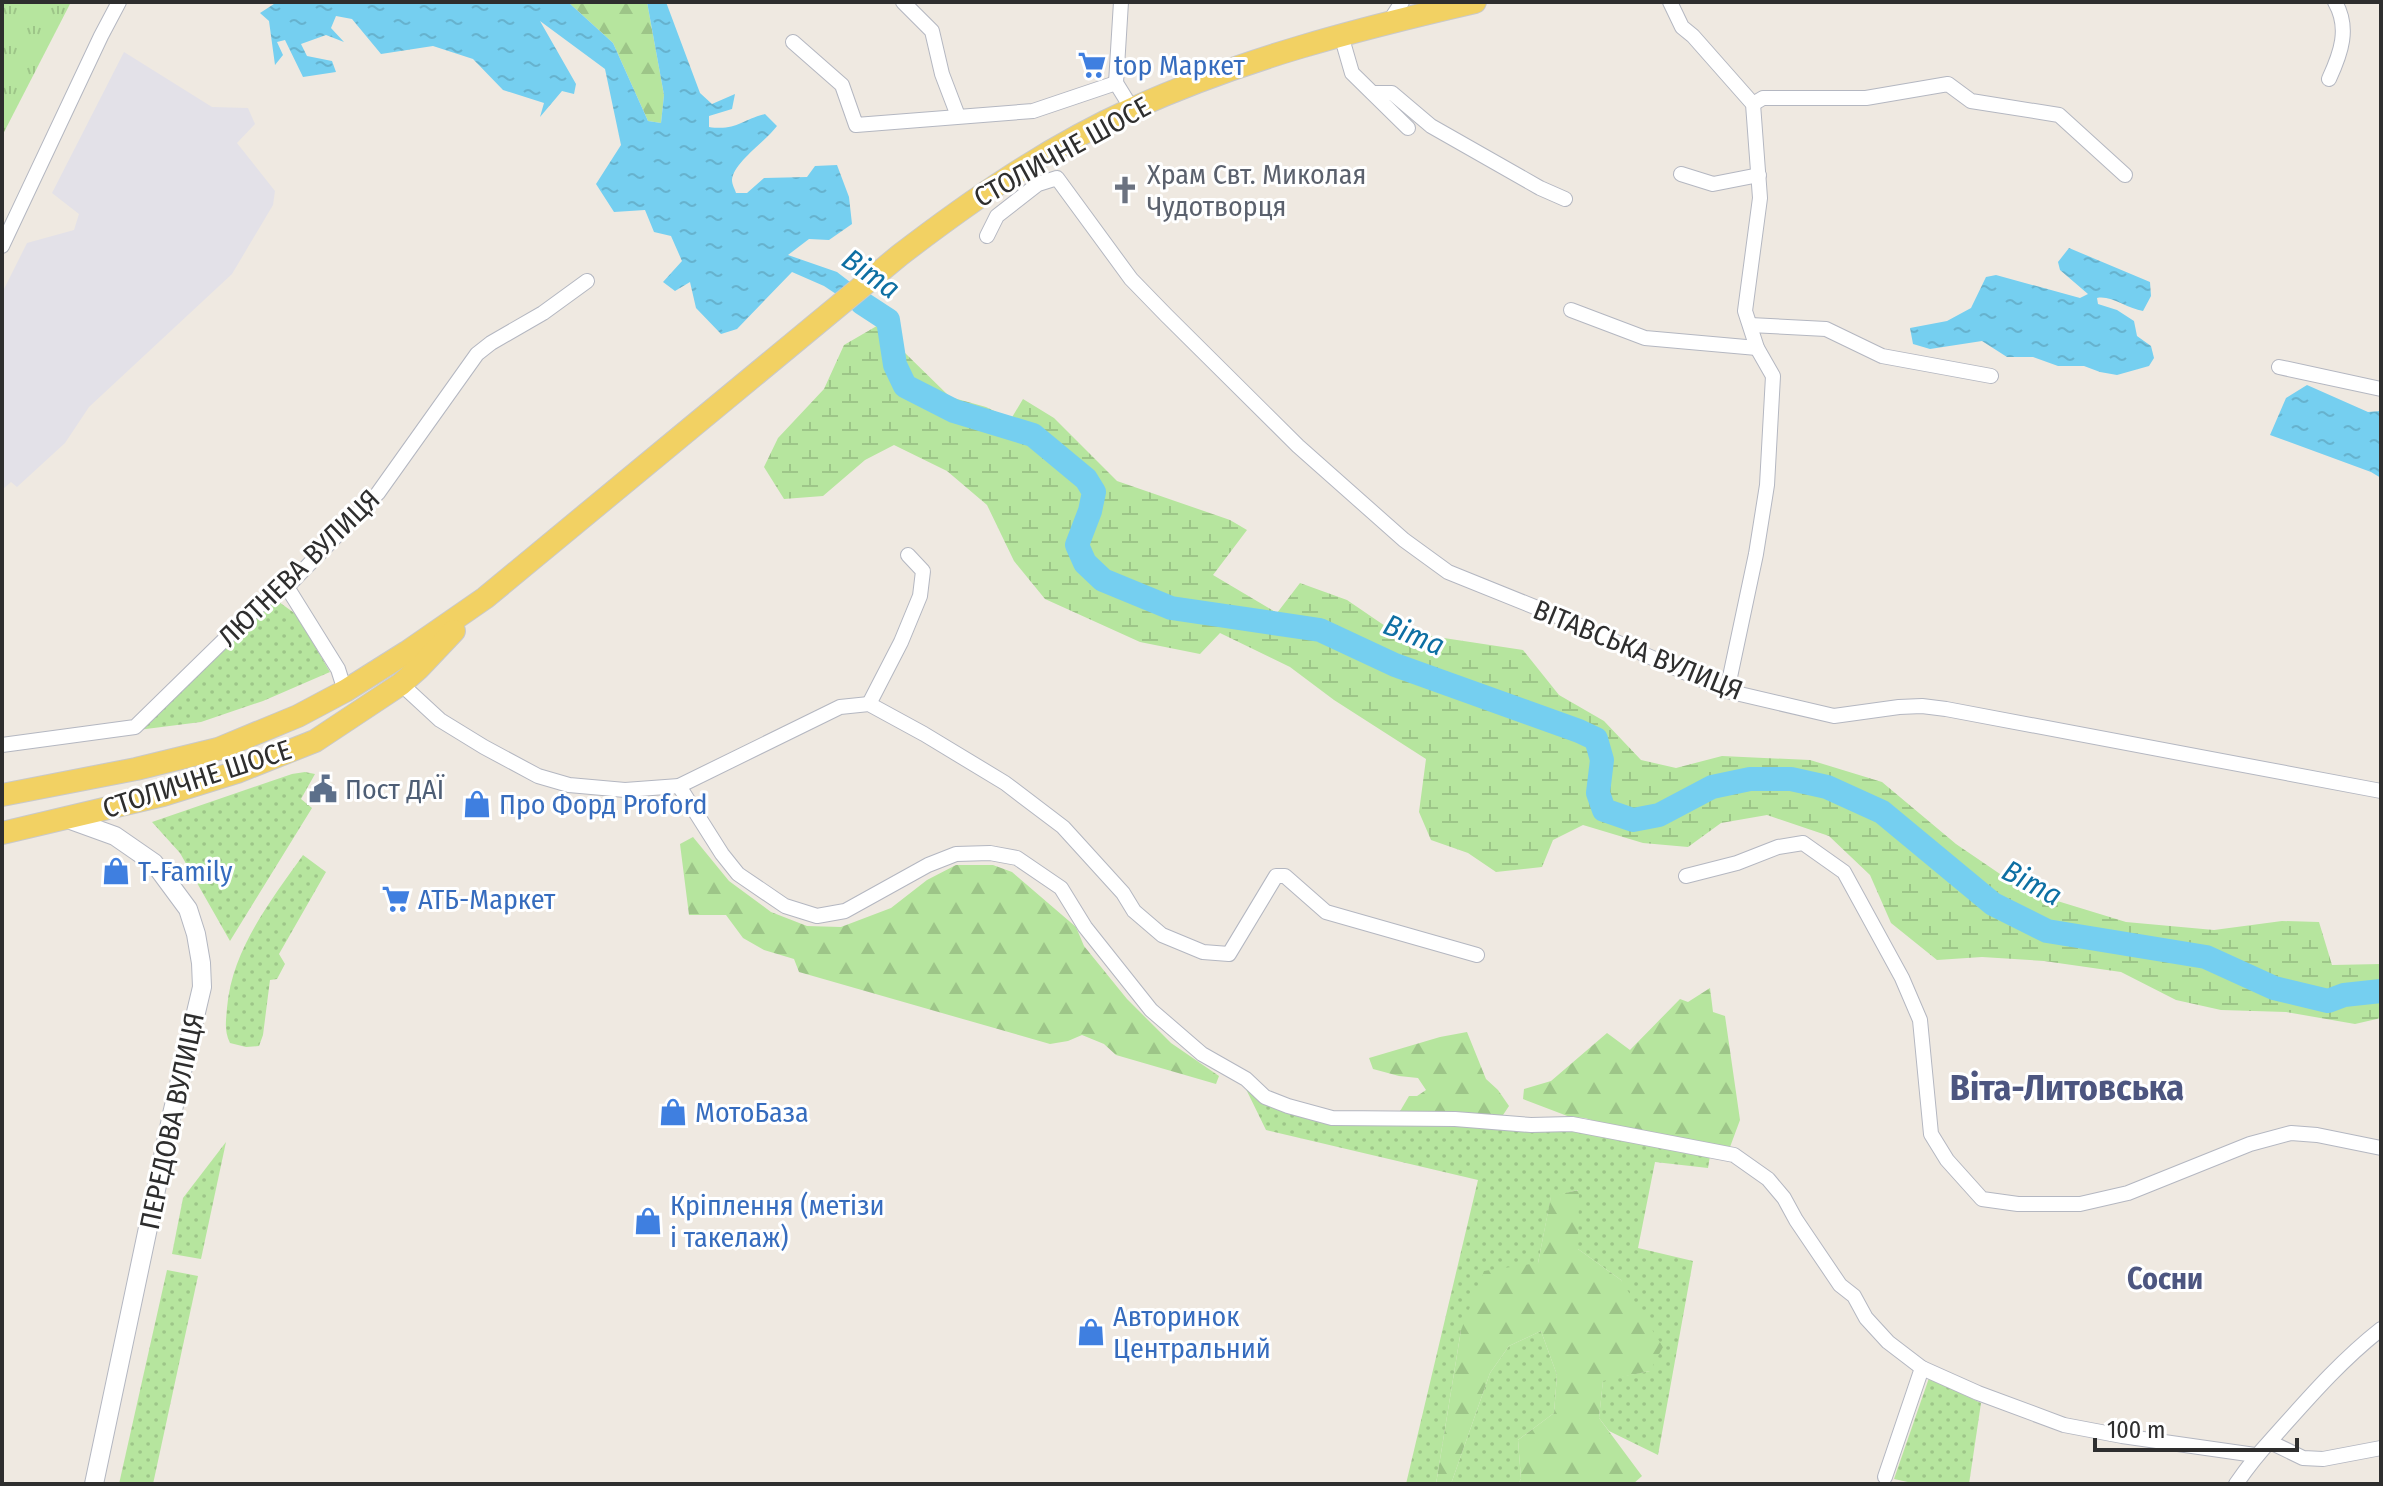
<svg xmlns="http://www.w3.org/2000/svg" width="2383" height="1486" viewBox="0 0 2383 1486" font-family="'Fira Sans Condensed',sans-serif">
  <style>
    .industrial { fill: #e3e1e8 }
    .grass { fill: url(#grass-dots) }
    .forest { fill: url(#forest-firs) }
    .wetland { fill: url(#wetland-marsh) }
    .park { fill: url(#park-tufts) }
    .water { fill: url(#water-ripples) }
    .lines { fill: none; stroke-linecap: round; stroke-linejoin: round }
    .river { stroke: #75cff0; stroke-width: 24 }
    .street-casing { stroke: #b4b7c1; stroke-width: 16 }
    .secondary-casing { stroke: #b4b7c1; stroke-width: 20 }
    .primary-casing { stroke: #c9c9c9; stroke-width: 24 }
    .street { stroke: #fff; stroke-width: 14 }
    .secondary { stroke: #fff; stroke-width: 18 }
    .primary { stroke: #f2d163; stroke-width: 22 }
    .labels { text-anchor: middle; dominant-baseline: central; stroke-width: 6; stroke-linejoin: round; paint-order: stroke }
    .shop-label { font-size: 28px; fill: #366cbe; stroke: #fff; text-anchor: start }
    .street-label { font-size: 28px; fill: #2e2e2e; stroke: #fff }
    .worship-label { font-size: 28px; fill: #5b616d; stroke: #fff; text-anchor: start }
    .service-label { font-size: 28px; fill: #4e5e75; stroke: #fff; text-anchor: start }
    .water-label { font-size: 30px; font-style: italic; fill: #0d6fa3; stroke: #fff }
    .neighbourhood-label { font-size: 30px; font-weight: bold; fill: #4d5680; stroke: #fff }
    .district-label { font-size: 36px; font-weight: bold; fill: #4d5680; stroke: #fff }
  </style>
  <defs>
    <pattern id="grass-dots" width="8" height="8" patternUnits="userSpaceOnUse" patternTransform="scale(2)"><rect width="8" height="8" fill="#b6e59e"/><path d="M2 2h.1M6 6h.1" fill="none" stroke="#9dc588" stroke-width="1.8" stroke-linecap="round"/></pattern>
    <pattern id="forest-firs" width="22" height="20" patternUnits="userSpaceOnUse" patternTransform="scale(2)"><rect width="22" height="20" fill="#b6e59e"/><path d="M5 1l3.5 6h-7zM16 11l3.5 6h-7z" fill="#9dc588"/></pattern>
    <pattern id="wetland-marsh" width="20" height="14" patternUnits="userSpaceOnUse" patternTransform="scale(2)"><rect width="20" height="14" fill="#b6e59e"/><path d="M1 5h8M5 5V1M11 12h8M15 12V8" fill="none" stroke="#9dc588"/></pattern>
    <pattern id="park-tufts" width="24" height="20" patternUnits="userSpaceOnUse" patternTransform="scale(2)"><rect width="24" height="20" fill="#b6e59e"/><path d="M3 7l-1-3M5 7V3M7 7l1-3M15 17l-1-3M17 17v-4M19 17l1-3" fill="none" stroke="#9dc588"/></pattern>
    <pattern id="water-ripples" width="26" height="14" patternUnits="userSpaceOnUse" patternTransform="scale(2)"><rect width="26" height="14" fill="#75cff0"/><path d="M2 4q2-2 4 0t4 0M15 11q2-2 4 0t4 0" fill="none" stroke="#66b2ce"/></pattern>
  </defs>
  <rect width="100%" height="100%" fill="#efe9e1"/>
  <path class="industrial" d="M124 52 212 107 248 108 255 124 237 143 275 191 273 205 232 274 89 407 65 443 17 487 11 482 2 490V293L27 243 74 230 79 214 52 193Z"/>
  <g class="grass">
    <path d="M279 602 297 615 330 672 263 701 201 722 138 730 255 608Z"/>
    <path d="M305 772 315 774 301 799 312 808 230 941 180 853 152 822 292 774Z"/>
    <path d="M303 855 326 872 279 954 285 964 277 979 270 980 263 1035 259 1046 246 1047 230 1043C224 1031 226 1021 227 1008 232 949 270 902 303 855Z"/>
    <path d="M1244 1085 1350 1123 1571 1129 1710 1156 1708 1168 1655 1162 1638 1248 1693 1261 1658 1455 1609 1431 1599 1418 1603 1380 1650 1371 1621 1280 1578 1249V1190L1551 1197 1538 1263 1461 1330 1436 1484H1406L1478 1180 1266 1130Z"/>
    <path d="M226 1142 201 1259 172 1254 183 1198Z"/>
    <path d="M167 1270 198 1276 153 1484H119Z"/>
    <path d="M1541 1331 1557 1375 1554 1413 1518 1440 1521 1479 1518 1484H1451L1490 1373 1509 1346Z"/>
    <path d="M1929 1378 1981 1403 1969 1484H1917L1894 1479Z"/>
  </g>
  <g class="forest">
    <path d="M568 2H647L664 95 661 123 648 121 613 43Z"/>
    <path d="M693 837 729 881 771 912 807 926 841 927 891 908 927 880 956 865H993L1012 872 1076 927 1084 946 1127 999 1171 1043 1219 1076 1216 1084 1116 1055 1104 1044 1082 1035 1068 1041 1050 1044 799 972 794 959 764 950 743 938 726 915H689L680 844Z"/>
    <path d="M1710 988 1713 1012 1725 1016 1740 1120 1730 1147 1601 1123 1585 1118 1570 1117 1523 1099 1524 1089 1551 1081 1607 1033 1630 1050 1680 999 1688 1002Z"/>
    <path d="M1467 1032 1486 1079 1498 1090 1509 1106 1501 1118 1399 1113 1409 1096H1417L1426 1090 1418 1078 1399 1076 1373 1069 1369 1058 1440 1037Z"/>
    <path d="M1579 1190 1578 1249 1621 1280 1663 1347 1650 1371 1603 1381 1599 1418 1642 1476 1633 1484H1518L1521 1479 1518 1440 1554 1413 1557 1375 1541 1331 1509 1346 1490 1373 1451 1484H1436L1461 1330 1484 1271 1538 1263 1551 1196Z"/>
  </g>
  <path class="wetland" d="M894 316 905 353 950 397 986 407 1011 419 1023 399 1054 418 1117 481 1230 520 1247 530 1213 575 1277 613 1300 583 1347 600 1391 630 1523 650 1559 695 1604 721 1641 760 1676 768 1722 756 1810 760 1882 782 1956 844 2025 891 2126 922 2214 930 2282 921 2319 922 2332 965 2381 964V1018L2355 1024 2286 1012 2221 1010 2176 1000 2121 972 2044 961 1982 957 1937 960 1891 923 1870 875 1829 836 1767 815 1721 823 1688 847 1643 843 1583 825 1553 840 1542 867 1496 872 1468 853 1431 840 1419 812 1426 759 1334 700 1290 667 1220 633 1200 654 1140 642 1045 599 1014 561 987 505 947 471 894 445 865 460 823 496 784 499 764 467 778 438 824 389 844 345Z"/>
  <path class="park" d="M2 2H71L2 136Z"/>
  <g class="water">
    <path d="M277 2H568L613 43 648 121 661 123 664 95 647 2H666L700 93 712 104 735 94 732 109 709 116V127C736 131 741 120 765 114L777 126C766 141 733 163 732 180 732 185 735 189 736 193H747L764 178 807 177 815 166 837 165 849 197 852 224 829 240 809 239 788 255 837 272 894 316 880 323 824 286 792 272 737 329 721 334 696 308 690 282 675 291 663 282 682 261 671 236 654 232 645 210 614 212 596 184 621 145 605 69 540 21 576 84 574 94 562 91 540 117 544 103 503 90 473 59 433 46 381 54 352 19 336 16 331 28 344 42 326 35 301 44 307 56 332 61 336 72 303 77 285 40 277 42 283 55 275 65 269 21 260 13Z"/>
    <path d="M2069 248 2150 282 2151 296 2143 311C2128 309 2111 295 2097 298L2098 304 2117 310 2134 321 2137 336 2151 346 2154 358 2149 366 2117 375 2100 372 2084 366H2058L2033 357H2007L1982 341 1930 349 1913 344 1910 328 1947 321 1971 308 1986 277 1996 275 2080 298 2088 294 2060 270 2058 262Z"/>
    <path d="M2307 385 2368 412 2381 411V478L2371 472 2270 435 2286 398Z"/>
  </g>
  <g class="lines">
    <path class="river" d="M862 303 888 320 895 365 905 386 954 411 1033 435 1086 479 1094 492 1090 511 1077 545 1085 563 1103 580 1171 608 1320 630 1395 665 1579 731 1596 739 1602 760 1598 793 1604 810 1633 820 1659 815 1712 787 1750 779H1791L1827 787 1882 812 1993 904 2047 931 2206 957 2274 988 2328 1001 2344 995 2381 991"/>
    <defs>
      <g id="street">
        <path d="M903 2 932 31 942 74 958 116"/>
        <path d="M1121 2 1116 83 1132 109"/>
        <path d="M1670 2 1682 27 1693 36 1753 104 1760 198 1745 311 1757 348 1773 376 1767 485 1756 554 1727 691"/>
        <path d="M1389 22 1402 2"/>
        <path d="M1341 35 1352 73 1408 128"/>
        <path d="M793 42 842 85 856 125 1033 111 1116 83"/>
        <path d="M2329 79C2341 53 2350 28 2335 2"/>
        <path d="M1373 93H1392L1431 126 1540 188 1565 199"/>
        <path d="M1753 104 1763 98H1866L1948 84 1971 101 2059 115 2125 175"/>
        <path d="M1681 174 1713 184 1759 175"/>
        <path d="M987 236 997 216 1038 184 1057 178 1131 279 1166 315 1298 446 1404 540 1448 572 1562 618 1727 691 1834 716 1899 707 1922 706 1946 709 2381 791"/>
        <path d="M2 246 101 36 119 2"/>
        <path d="M1571 310 1645 338 1757 348"/>
        <path d="M1750 325 1826 329 1882 356 1991 376"/>
        <path d="M2279 367 2381 389"/>
        <path d="M287 587 338 669 345 691"/>
        <path d="M401 684 440 720 484 747 538 776 569 785 625 790 679 786 840 707 869 704 924 734 1005 783 1063 827 1123 893 1134 911 1162 935 1203 952 1229 954 1276 876H1285L1326 912 1477 955"/>
        <path d="M869 704 901 642 920 596 923 571 908 555"/>
        <path d="M2 745 135 727 268 597 287 587 378 493 477 354 491 343 543 313 587 281"/>
        <path d="M679 786 722 854 738 874 785 906 817 916 845 911 928 865 956 854 990 853 1017 858 1061 888 1085 927 1151 1010 1202 1054 1246 1079 1265 1097 1288 1106 1332 1118 1455 1119 1531 1125 1572 1124 1734 1155 1768 1179 1784 1198 1796 1220 1840 1285 1854 1296 1866 1318 1888 1342 1922 1368 1978 1393 2064 1425 2122 1436 2255 1455"/>
        <path d="M1686 876 1737 863 1778 847 1803 843 1844 872 1902 978 1920 1020 1931 1134 1947 1160 1982 1199 2018 1204H2080L2128 1193 2250 1144 2291 1133 2317 1135 2381 1148"/>
        <path d="M2270 1442 2303 1458 2323 1459 2381 1448"/>
        <path d="M1885 1477 1922 1368"/>
        <path d="M2236 1484C2247 1468 2258 1454 2271 1440 2306 1401 2339 1362 2381 1329"/>
      </g>
      <path id="secondary" d="M68 819 115 836 154 863 188 909 196 934 201 963 202 987 172 1114 94 1484"/>
      <g id="primary">
        <path d="M2 795 136 769 218 749 298 716 345 691 407 652 485 598 900 255C973 199 1048 147 1132 109 1242 59 1358 29 1475 2"/>
        <path d="M2 833 163 795 237 772 315 741 401 684 419 668 454 631"/>
      </g>
    </defs>
    <use href="#street" class="street-casing"/>
    <use href="#secondary" class="secondary-casing"/>
    <use href="#primary" class="primary-casing"/>
    <use href="#street" class="street"/>
    <use href="#secondary" class="secondary"/>
    <use href="#primary" class="primary"/>
  </g>
  <defs>
    <symbol id="supermarket-bare" viewBox="-9 -9 18 18"><path d="M-6-5.5h2.5l.6 2H6L4.5 2H-2.5L-4.4-4H-6ZM-1.5 3.2a1.3 1.3 0 1 0 .1 0ZM3 3.2a1.3 1.3 0 1 0 .1 0Z" fill="#3f7fe0" stroke="#fff" stroke-width="2.5" paint-order="stroke"/></symbol>
    <symbol id="church-bare" viewBox="-9 -9 18 18"><path d="M-1.2-6h2.4v3.5h3.3v2.4h-3.3V6h-2.4V-.1h-3.3v-2.4h3.3Z" fill="#6b7280" stroke="#fff" stroke-width="2.5" paint-order="stroke"/></symbol>
    <symbol id="civic-bare" viewBox="-9 -9 18 18"><path d="M-.6-6.5H3V-4.5H.6V-3L4-1V1h2V6H-6V1h2V-1L-.6-3ZM-1.2 2.5V6h2.4V2.5Z" fill="#5c6f8a" stroke="#fff" stroke-width="2.5" paint-order="stroke"/></symbol>
    <symbol id="shop-bare" viewBox="-9 -9 18 18"><path d="M-5-2.5h2.3a2.7 3.5 0 0 1 5.4 0H5L5.5 6h-11ZM-1.5-2.5h3a1.5 2.3 0 0 0-3 0Z" fill="#3f7fe0" stroke="#fff" stroke-width="2.5" paint-order="stroke"/></symbol>
  </defs>
  <g fill-rule="evenodd">
    <use href="#supermarket-bare" x="1072" y="45" width="40" height="40"/>
    <use href="#church-bare" x="1105" y="170" width="40" height="40"/>
    <use href="#civic-bare" x="303" y="769" width="40" height="40"/>
    <use href="#shop-bare" x="457" y="784" width="40" height="40"/>
    <use href="#shop-bare" x="96" y="851" width="40" height="40"/>
    <use href="#supermarket-bare" x="376" y="879" width="40" height="40"/>
    <use href="#shop-bare" x="653" y="1092" width="40" height="40"/>
    <use href="#shop-bare" x="628" y="1201" width="40" height="40"/>
    <use href="#shop-bare" x="1071" y="1312" width="40" height="40"/>
  </g>
  <g class="labels">
    <g class="shop-label">
      <text x="1114" y="65">top Маркет</text>
      <text x="499" y="804">Про Форд Proford</text>
      <text x="138" y="871">T-Family</text>
      <text x="418" y="899">АТБ-Маркет</text>
      <text x="695" y="1112">МотоБаза</text>
      <text x="670" y="1205">Кріплення (метізи<tspan x="670" dy="32">і такелаж)</tspan></text>
      <text x="1113" y="1316">Авторинок<tspan x="1113" dy="32">Центральний</tspan></text>
    </g>
    <g class="street-label">
      <text transform="translate(1062 152) rotate(-29)">СТОЛИЧНЕ ШОСЕ</text>
      <text transform="translate(299 568) rotate(-44)">ЛЮТНЕВА ВУЛИЦЯ</text>
      <text transform="translate(1638 650) rotate(22)">ВІТАВСЬКА ВУЛИЦЯ</text>
      <text transform="translate(197 779) rotate(-18)">СТОЛИЧНЕ ШОСЕ</text>
      <text transform="translate(172 1121) rotate(-78)">ПЕРЕДОВА ВУЛИЦЯ</text>
    </g>
    <g class="worship-label">
      <text x="1147" y="174">Храм Свт. Миколая<tspan x="1147" dy="32">Чудотворця</tspan></text>
    </g>
    <g class="service-label">
      <text x="345" y="789">Пост ДАЇ</text>
    </g>
    <g class="water-label">
      <text transform="translate(871 274) rotate(35)">Віта</text>
      <text transform="translate(1414 635) rotate(22)">Віта</text>
      <text transform="translate(2032 883) rotate(28)">Віта</text>
    </g>
    <g class="neighbourhood-label">
      <text x="2165" y="1279">Сосни</text>
    </g>
    <g class="district-label">
      <text x="2067" y="1088">Віта-Литовська</text>
    </g>
  </g>
  <rect width="2383" height="1486" fill="none" stroke="#2e2e2e" stroke-width="8"/>
  <path d="M2095 1438v12h202v-12" fill="none" stroke="#2e2e2e" stroke-width="4"/>
  <text x="2107" y="1438" font-size="24" fill="#2e2e2e" stroke="#ffffff" stroke-width="6" paint-order="stroke">100 m</text>
</svg>
